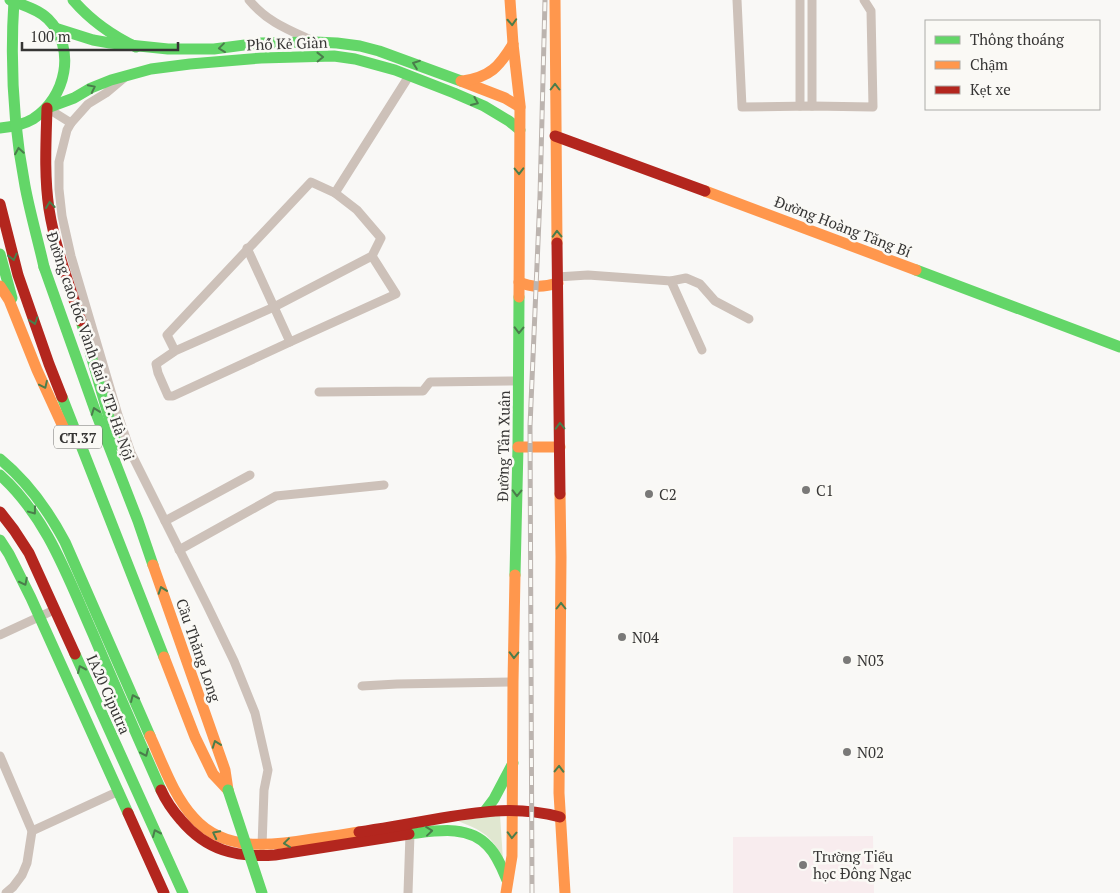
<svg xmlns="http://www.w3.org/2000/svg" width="1120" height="893" viewBox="0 0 1120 893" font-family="'PT Serif',serif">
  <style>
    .education { fill: #f8ecee }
    .green { fill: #e0e7d0 }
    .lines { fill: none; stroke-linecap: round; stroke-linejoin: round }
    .street { stroke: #cdc1b9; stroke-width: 9 }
    .fast { stroke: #63d668; stroke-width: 11 }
    .slow { stroke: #ff974d; stroke-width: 11 }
    .jam { stroke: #b3261e; stroke-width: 11 }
    .rail-casing { stroke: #bcb4af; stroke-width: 5 }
    .rail { stroke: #faf9f5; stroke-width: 3; stroke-dasharray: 9; stroke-linecap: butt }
    .fast-bridge { stroke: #63d668; stroke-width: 11 }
    .oneway { stroke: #4a7d4b }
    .poi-dot { fill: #7a7978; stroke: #faf9f5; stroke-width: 2 }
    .labels { text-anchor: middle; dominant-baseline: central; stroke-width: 5; stroke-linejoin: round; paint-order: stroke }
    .shield { fill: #faf9f5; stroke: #71706e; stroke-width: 1 }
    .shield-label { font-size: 14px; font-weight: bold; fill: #363534 }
    .street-label { font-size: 15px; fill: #363534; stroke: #faf9f5 }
    .poi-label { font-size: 15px; fill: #363534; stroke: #faf9f5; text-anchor: start }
  </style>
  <rect width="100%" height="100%" fill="#f9f8f6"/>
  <path class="education" d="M873 836 874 893H733V837Z"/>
  <path class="green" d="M500 815 503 860C496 843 487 833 470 826 466 824 462 823 458 821Z"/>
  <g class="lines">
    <g class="street">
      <path d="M249 0C267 22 289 30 313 41"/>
      <path d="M737 0 742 107 812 106 873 107 871 11 864 0"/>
      <path d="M800 0V106"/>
      <path d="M125 77 106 93 88 104 71 123 67 130 59 162V189L62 216 71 256 118 415 131 453 207 605 234 661 255 713 268 770 264 790 262 846"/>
      <path d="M812 106V0"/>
      <path d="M47 108 71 123"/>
      <path d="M335 193 409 76"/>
      <path d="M247 248 290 342 396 294 372 256"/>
      <path d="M557 277 588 275 671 281 686 278 700 284 715 301 749 319"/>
      <path d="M671 281 702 350"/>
      <path d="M175 351 167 335 311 182 335 193 357 210 381 238 372 256 274 307 175 351 156 364 158 373 168 396H173L290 342"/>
      <path d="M319 392 423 391 430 382 518 381"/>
      <path d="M165 521 250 475"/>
      <path d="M179 550 276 496 384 485"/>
      <path d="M0 635 54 610"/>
      <path d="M362 686 397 684 513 682"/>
      <path d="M0 756 32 831 27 863 22 875 13 887 6 893"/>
      <path d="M32 831 119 791"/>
      <path d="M408 893 410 834"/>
    </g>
    <g class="fast">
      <path d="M73 0C91 21 111 35 136 47"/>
      <path d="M55 28 93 40 110 43 168 49H214L260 43 315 42 337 43 360 46 379 51 461 81"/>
      <path d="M47 108 74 98 91 88 111 80 151 69 190 64 261 58 334 56 355 59 395 70 454 93 484 106 509 121 520 130"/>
      <path d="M0 128C11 127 23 125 33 119 66 98 77 48 48 19 38 9 22 5 10 0"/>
      <path d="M0 254 12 298"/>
      <path d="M44 267 96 413 138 521 153 565"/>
      <path d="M916 270 1120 347"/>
      <path d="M81 321 117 445"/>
      <path d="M62 397 164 657"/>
      <path d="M0 459C28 482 48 510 65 542L150 736"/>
      <path d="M0 475C47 517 68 578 93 634 115 686 138 738 161 790"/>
      <path d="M0 540 9 554 31 598 128 813"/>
      <path d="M515 575 518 447 519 297"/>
      <path d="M75 654 183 893"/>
      <path d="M485 811 494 799 513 763"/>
      <path d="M409 834C435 831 468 824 488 846 497 855 502 868 507 880"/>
    </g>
    <g class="slow">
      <path d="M510 0 513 44 520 105 519 297"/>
      <path d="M555 0 557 243"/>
      <path d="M461 81 505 98 520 107"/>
      <path d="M463 81C490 77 499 67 513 44"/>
      <path d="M705 191 916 270"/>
      <path d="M519 282C532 288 545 287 558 283"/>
      <path d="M0 286 9 300 37 370 65 431"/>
      <path d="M518 447H560"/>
      <path d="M560 494 561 557 559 793 565 893"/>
      <path d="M153 565 225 770 228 790"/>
      <path d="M164 657 195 737 213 774 228 790"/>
      <path d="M150 736C163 764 173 795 194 818 224 852 272 846 313 839 328 837 343 835 359 832"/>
      <path d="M506 893 512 856 513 682 515 575"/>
    </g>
    <g class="jam">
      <path d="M47 108C46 141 44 176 49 209 55 247 69 284 81 321"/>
      <path d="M555 136 705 191"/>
      <path d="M0 204 18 275 49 364 62 397"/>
      <path d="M557 243 560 494"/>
      <path d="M0 512 14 530 29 553 75 654"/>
      <path d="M161 790C166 801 173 811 181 820 206 850 236 858 275 855L409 834"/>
      <path d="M128 813 164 893"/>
      <path d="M359 832C386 828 414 823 442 818 484 811 518 806 560 817"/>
    </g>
    <defs>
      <path id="rail" d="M532 893 530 426 540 196 545 0"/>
    </defs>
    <use href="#rail" class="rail-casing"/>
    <use href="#rail" class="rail"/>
    <g class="fast-bridge">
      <path d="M14 0C10 62 13 124 25 186 30 213 38 240 44 267"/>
      <path d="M228 790 262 893"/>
    </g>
  </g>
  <defs><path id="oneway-chevron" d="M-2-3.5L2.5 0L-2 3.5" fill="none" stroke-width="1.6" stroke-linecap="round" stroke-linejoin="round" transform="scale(1.25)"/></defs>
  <g class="oneway">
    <use href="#oneway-chevron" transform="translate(512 22) rotate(87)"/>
    <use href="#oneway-chevron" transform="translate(222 48) rotate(173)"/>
    <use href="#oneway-chevron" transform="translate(320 57) rotate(-1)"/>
    <use href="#oneway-chevron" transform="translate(416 64) rotate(-160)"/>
    <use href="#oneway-chevron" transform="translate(555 87) rotate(-90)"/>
    <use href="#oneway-chevron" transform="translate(92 88) rotate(-26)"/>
    <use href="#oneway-chevron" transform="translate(475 102) rotate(23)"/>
    <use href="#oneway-chevron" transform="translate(19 151) rotate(-99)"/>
    <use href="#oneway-chevron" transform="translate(519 171) rotate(89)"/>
    <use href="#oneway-chevron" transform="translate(50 205) rotate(-97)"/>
    <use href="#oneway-chevron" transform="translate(557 234) rotate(-91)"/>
    <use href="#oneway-chevron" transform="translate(13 257) rotate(76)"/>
    <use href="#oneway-chevron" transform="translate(34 321) rotate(71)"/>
    <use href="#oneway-chevron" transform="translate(519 330) rotate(91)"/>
    <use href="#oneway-chevron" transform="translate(44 385) rotate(65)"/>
    <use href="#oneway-chevron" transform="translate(95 411) rotate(-110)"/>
    <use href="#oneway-chevron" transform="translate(560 426) rotate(-91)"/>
    <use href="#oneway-chevron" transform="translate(517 493) rotate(91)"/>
    <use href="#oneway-chevron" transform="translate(33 511) rotate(53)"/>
    <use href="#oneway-chevron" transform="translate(24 582) rotate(63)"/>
    <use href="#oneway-chevron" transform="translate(162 590) rotate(-109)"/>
    <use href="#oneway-chevron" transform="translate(561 606) rotate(-90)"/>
    <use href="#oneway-chevron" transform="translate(514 655) rotate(91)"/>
    <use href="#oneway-chevron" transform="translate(81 669) rotate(-114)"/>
    <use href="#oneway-chevron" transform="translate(134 698) rotate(-114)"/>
    <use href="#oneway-chevron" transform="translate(216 744) rotate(-110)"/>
    <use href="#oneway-chevron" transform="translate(145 753) rotate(66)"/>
    <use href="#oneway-chevron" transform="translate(559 769) rotate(-89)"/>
    <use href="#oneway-chevron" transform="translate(429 831) rotate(-6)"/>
    <use href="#oneway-chevron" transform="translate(156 833) rotate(-114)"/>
    <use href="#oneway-chevron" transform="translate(216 834) rotate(-153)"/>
    <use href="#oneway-chevron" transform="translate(512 835) rotate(92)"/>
    <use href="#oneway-chevron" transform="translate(287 843) rotate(173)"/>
  </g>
  <g class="poi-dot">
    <circle cx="806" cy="490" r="5"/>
    <circle cx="649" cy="494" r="5"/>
    <circle cx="622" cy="637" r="5"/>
    <circle cx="847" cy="660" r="5"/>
    <circle cx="847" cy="752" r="5"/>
    <circle cx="803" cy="865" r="5"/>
  </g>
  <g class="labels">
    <rect class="shield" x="54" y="425.5" width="48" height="23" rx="4"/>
    <g class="shield-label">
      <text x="78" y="437">CT.37</text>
    </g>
    <g class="street-label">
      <text transform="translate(287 43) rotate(-2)">Phố Kẻ Giàn</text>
      <text transform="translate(843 226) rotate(21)">Đường Hoàng Tăng Bí</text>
      <text transform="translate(91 346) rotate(71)">Đường cao tốc Vành đai 3 TP. Hà Nội</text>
      <text transform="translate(503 446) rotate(-89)">Đường Tân Xuân</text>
      <text transform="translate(199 650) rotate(71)">Cầu Thăng Long</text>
      <text transform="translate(109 694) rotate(66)">IA20 Ciputra</text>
    </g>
    <g class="poi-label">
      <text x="816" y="490">C1</text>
      <text x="659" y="494">C2</text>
      <text x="632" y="637">N04</text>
      <text x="857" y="660">N03</text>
      <text x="857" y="752">N02</text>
      <text x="813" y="856">Trường Tiểu<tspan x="813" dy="17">học Đông Ngạc</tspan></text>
    </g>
  </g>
  <rect x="925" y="20" width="175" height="90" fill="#faf9f5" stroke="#acaba8"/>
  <rect x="935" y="36" width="25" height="8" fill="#63d668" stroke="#acaba8"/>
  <text x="970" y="45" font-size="15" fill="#363534">Thông thoáng</text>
  <rect x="935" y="61" width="25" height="8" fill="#ff974d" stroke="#acaba8"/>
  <text x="970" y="70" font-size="15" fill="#363534">Chậm</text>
  <rect x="935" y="86" width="25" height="8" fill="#b3261e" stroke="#acaba8"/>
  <text x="970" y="95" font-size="15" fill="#363534">Kẹt xe</text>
  <path d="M22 42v8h156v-8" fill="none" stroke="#363534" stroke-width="2.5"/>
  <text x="30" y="42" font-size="15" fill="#363534" stroke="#faf9f5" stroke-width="4" paint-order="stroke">100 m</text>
</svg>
